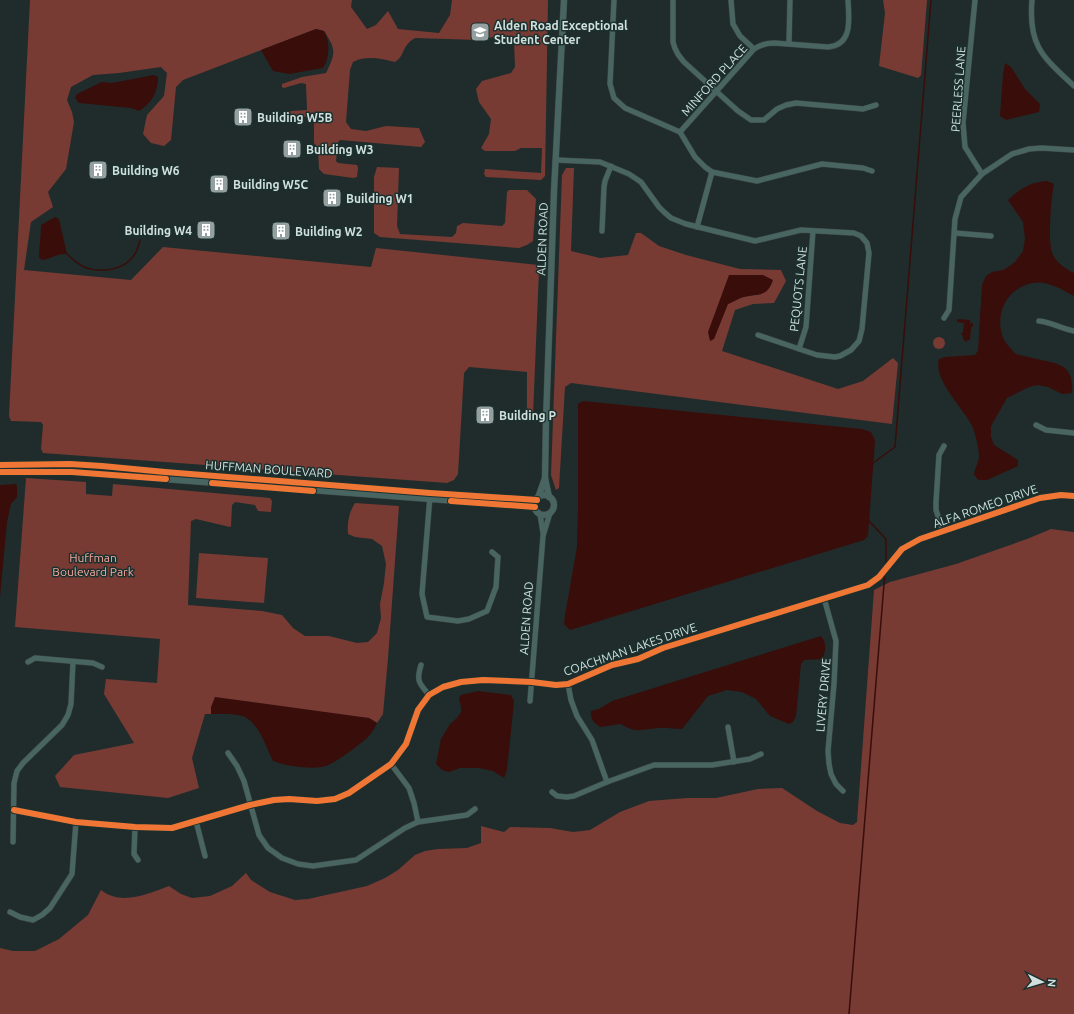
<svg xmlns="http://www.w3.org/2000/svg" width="1074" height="1014" viewBox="0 0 1074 1014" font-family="Ubuntu,sans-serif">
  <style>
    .green { fill: #773b34; fill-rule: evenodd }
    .water { fill: #380d0a }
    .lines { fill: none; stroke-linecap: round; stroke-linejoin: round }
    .stream { stroke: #380d0a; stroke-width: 1.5 }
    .minor-casing { stroke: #3d4847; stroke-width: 6 }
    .tertiary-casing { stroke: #3d4847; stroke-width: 7 }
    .minor { stroke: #496562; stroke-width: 5 }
    .tertiary { stroke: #496562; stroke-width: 6 }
    .cycleway-casing { stroke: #1b312f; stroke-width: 8 }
    .cycleway { stroke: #f07635; stroke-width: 6 }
    .labels { text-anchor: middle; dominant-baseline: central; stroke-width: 3; stroke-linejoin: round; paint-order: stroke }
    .poi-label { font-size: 12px; font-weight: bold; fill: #d2dfdd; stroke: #1b312f; text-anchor: start }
    .street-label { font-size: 12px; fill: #d2dfdd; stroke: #1b312f }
    .park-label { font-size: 12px; fill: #f6a89d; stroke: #1b312f }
  </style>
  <rect width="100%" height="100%" fill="#202c2b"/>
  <g class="green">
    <path d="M30 0H352L351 7 367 29 376 25 388 11 398 29 439 33 450 15 452 0H548L545 176 541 180 486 177 484 174 485 169 541 173 542 148H521L515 151H485L481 148 489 134 491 119 479 102 476 89 482 81 511 73 515 67 514 42 493 37 479 40 415 38C401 46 405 56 395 62 381 59 367 55 353 62L350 70 346 122 351 129 366 131 386 126 419 128 425 142 421 147 340 140 338 142 336 161 338 163 357 165 358 168 357 177 353 178 324 174 319 169 318 148 314 143V121L307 117 291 115 290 112 291 111 307 110 306 84 301 83 284 88 282 87V84L302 77 326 73C336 53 336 49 324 31L316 29 183 80 176 87 171 140 164 146 151 143 143 134 147 115 164 96 167 73 161 67 119 73 93 75 71 87 67 100 72 112 74 122 66 169 48 192 53 207 31 222 24 270 131 280 163 247 371 267 376 248 538 265 539 270 533 415H527V372L469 367 464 373 458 474 454 480 447 483 43 453 41 449 43 425 41 422 11 421 9 416Z"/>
    <path d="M883 0H927L921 75 918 78 879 66 885 13Z"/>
    <path d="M377 167 399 168 397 226 400 234 452 237 456 233 457 226 463 223 502 226 505 223 507 192 509 190H527L536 199 533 241 527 245 519 248 380 237 374 233V177Z"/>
    <path d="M566 168H574L571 251 600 258 628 255 636 233H641L659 246 686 255 740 269 781 270 786 281 774 303 753 304 735 310 722 351 838 389 863 381 893 358 898 363 892 424 571 383 565 387 559 488 556 490 551 475 562 175ZM763 275 762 294 743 297 728 304Z"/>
    <circle cx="939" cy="343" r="6"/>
    <path d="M26 478 86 482V494L112 496 113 484 270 498 272 501 271 512 258 511 255 505 235 502 232 505 231 526 230 527 196 519 191 521 188 605 262 611 282 615 293 628 305 636H329L357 643 368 642 377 633 381 618 380 604 384 583 386 564 382 546 372 539 355 537 348 534C347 523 349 512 355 503L399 506 388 658 383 714 377 723 369 718 211 707V714H205L192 758 199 788 168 798 60 787 55 776 74 755 134 743 104 694 106 679 157 683 160 639 15 627Z"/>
    <path d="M1051 529 1074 532V1014H0V948L13 951H35L59 939 88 915 101 890C121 906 148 894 169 886L181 894 192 898 210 896 232 886 246 873 251 880 270 892 295 900 308 899 367 886 385 878 398 870 415 855 425 851 438 849 467 848 481 843V826L504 832 510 827 550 828 573 832 590 830 620 812 649 801 687 798H716L758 789 782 788 817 811 840 823 853 825 857 822 874 590 890 582 956 564 1027 539Z"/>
    <path d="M199 553 268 558 264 603 196 598Z"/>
  </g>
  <g class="water">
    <path d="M316 29 324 31C330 41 330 58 323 68L289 74 273 71 261 50Z"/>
    <path d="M1005 63 1011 67 1025 89 1040 104 1039 112 1006 120 1000 116 1003 74Z"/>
    <path d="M154 75 158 77C158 92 152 103 139 111L131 108 79 103 75 98 77 94 102 82 112 83Z"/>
    <path d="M1047 181 1054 184C1051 199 1047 243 1053 255 1057 263 1066 269 1074 273V296C1063 290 1047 280 1033 283 1009 287 995 311 1002 334 1003 341 1011 349 1016 354 1024 356 1032 358 1041 360 1060 364 1074 365 1072 393L1062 394 1048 387 1038 385 1029 387 1007 398 991 426V437L994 445 1018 460V466L987 480H978L974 474C975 468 979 462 979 456 979 449 975 430 971 424 962 407 933 379 939 359L945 357 975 355 978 351 982 285 986 276 992 272 1003 270 1008 267 1015 262 1023 251 1025 239 1023 222 1008 200C1020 189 1030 182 1047 181Z"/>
    <path d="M55 217 59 219 67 254C58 253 51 259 42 260L39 257C39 247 41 236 41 225Z"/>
    <path d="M729 275H763L773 280C767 298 758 293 744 297 738 298 733 302 728 304L714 339 710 341 708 332Z"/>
    <path d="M957 319 970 320V323H973V327H971L970 340H968L966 342 963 339V336L961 334 963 332 964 323 957 322Z"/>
    <path d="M583 401 862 429 871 432 875 440 868 536 864 540 570 630 564 624 565 615 577 547 578 510V404Z"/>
    <path d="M16 484 17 487V497L11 504 7 522 0 597V485Z"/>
    <path d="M821 636C827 643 826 652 822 659L804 660 801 664 796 716 793 722 789 724 770 716 756 699 742 692 727 690 708 696 682 729C674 729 666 727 659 728 643 729 636 734 621 724L600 727C594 723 590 719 591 711L599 709 612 701Z"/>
    <path d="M478 691 511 695 514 701 507 770 504 778 493 771 479 768H460L449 772 442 770 436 764 441 739 450 724 457 718 461 712V707L459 698 461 695Z"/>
    <path d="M215 697 369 718 377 723C375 727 373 732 369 736 361 744 337 762 326 766 313 770 286 766 273 761 266 747 260 725 245 717 237 713 220 714 211 714V707Z"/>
  </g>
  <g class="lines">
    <g class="stream">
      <path d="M67 254C72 259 78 264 84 267 101 274 127 270 136 252 138 248 139 244 140 240"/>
      <path d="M873 463 895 447 931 0"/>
      <path d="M869 521 886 539V566"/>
      <path d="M849 1014 885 572"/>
    </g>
    <defs>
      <g id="minor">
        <path d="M614 0 610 84 614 98 625 108 680 132 695 157 705 167 712 172 757 181 822 164 863 168 872 171"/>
        <path d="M673 0V42C675 51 679 56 684 62L738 111 751 120H764L777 109 786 105 796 103 863 109 876 105"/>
        <path d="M731 0 733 24 740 36 754 49"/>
        <path d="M975 0 963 123 965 147 982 174"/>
        <path d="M1032 0C1028 46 1043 57 1074 86"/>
        <path d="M789 43 790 0"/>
        <path d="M680 132 754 49C760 45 766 43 774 43L828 47C853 45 849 19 848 0"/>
        <path d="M556 160 600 162 629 174 641 182 659 207 664 212 671 218 686 224 755 241 801 230 854 233 861 236 867 243 869 253 862 329 859 341 851 350 840 356 835 357 817 355 758 335"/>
        <path d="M697 227 712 172"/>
        <path d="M602 231 604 187 605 181 611 166"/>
        <path d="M955 233 991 236"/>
        <path d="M944 318 949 310 955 219 961 197 982 174 1012 154 1029 149 1041 148 1074 150"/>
        <path d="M1039 321C1051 322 1062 329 1074 331"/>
        <path d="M799 349 806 327 813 231"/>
        <path d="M1036 425 1046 430 1074 433"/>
        <path d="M430 496 422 594 427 617 458 621 469 619 487 611 496 587 498 557 492 552"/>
        <path d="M540 514 543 533"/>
        <path d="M943 531 936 510V502L939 455 944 446"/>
        <path d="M824 598 836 641 834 684 828 751 829 764 831 774 836 784 843 791"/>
        <path d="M28 662 35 658 93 663 102 667"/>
        <path d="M421 665C416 681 419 683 429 695"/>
        <path d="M568 684 571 700 577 716 592 740 607 782"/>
        <path d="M530 701 543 536 550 513"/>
        <path d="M728 727 734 762"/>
        <path d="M228 753 237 766 244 781 259 835 268 848 282 858 298 864 313 866 356 860 405 828 418 822 467 815 475 809"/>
        <path d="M391 764 409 788 414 803 418 822"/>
        <path d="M552 792 557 796 567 797 574 796 607 782 654 765H712L750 759 761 754"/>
        <path d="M14 810 76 822 135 827 172 828 250 805 274 800 289 799 317 801 335 799 349 793 391 764 406 744 418 710 429 695 443 687 461 682 483 680 532 682 556 685 568 684 612 665 638 659 663 648 868 585 879 577 902 549 920 539 1040 498 1061 495 1074 496"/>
        <path d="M196 821 205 856"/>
        <path d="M135 827 134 854 138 860"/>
        <path d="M13 842 14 783 17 771 23 763 62 725 68 715 71 704 73 662"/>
        <path d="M10 912 20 917 33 920 42 915 50 908 72 874 76 822"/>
      </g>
      <g id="tertiary">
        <path d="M0 465 70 464 102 466 165 472 430 493 537 500"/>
        <path d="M0 472H72L535 507"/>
        <circle cx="544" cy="505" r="10"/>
        <path d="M549 497 545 478 546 421 554 191 564 0"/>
        <path d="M538 498 545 478"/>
      </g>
    </defs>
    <use href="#minor" class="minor-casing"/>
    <use href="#tertiary" class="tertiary-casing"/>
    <use href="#minor" class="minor"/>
    <use href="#tertiary" class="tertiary"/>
    <defs>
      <g id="cycleway">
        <path d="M0 465 70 464 102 466 165 472 430 493 537 500"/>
        <path d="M0 472H72L166 479"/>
        <path d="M212 483 313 491"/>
        <path d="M451 501 535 507"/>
        <path d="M14 810 76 822 135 827 172 828 250 805 274 800 289 799 317 801 335 799 349 793 391 764 406 744 418 710 429 695 443 687 461 682 483 680 532 682 556 685 568 684 612 665 638 659 663 648 868 585 879 577 902 549 920 539 1040 498 1061 495 1074 496"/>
      </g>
    </defs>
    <use href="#cycleway" class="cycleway-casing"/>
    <use href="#cycleway" class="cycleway"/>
  </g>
  <defs>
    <symbol id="school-square" viewBox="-11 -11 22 22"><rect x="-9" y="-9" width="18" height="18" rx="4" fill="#94a09f" stroke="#1b312f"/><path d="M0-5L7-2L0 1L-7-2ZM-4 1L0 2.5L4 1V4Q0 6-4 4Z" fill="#fff"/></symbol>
    <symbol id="building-square" viewBox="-11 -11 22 22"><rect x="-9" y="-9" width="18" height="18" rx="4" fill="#94a09f" stroke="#1b312f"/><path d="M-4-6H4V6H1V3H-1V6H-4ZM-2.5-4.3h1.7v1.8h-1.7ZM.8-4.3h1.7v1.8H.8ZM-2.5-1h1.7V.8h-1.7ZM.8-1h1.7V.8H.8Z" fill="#fff"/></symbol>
  </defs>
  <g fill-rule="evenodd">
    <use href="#school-square" x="469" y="21" width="22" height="22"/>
    <use href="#building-square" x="232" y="106" width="22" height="22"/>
    <use href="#building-square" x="281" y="138" width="22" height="22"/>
    <use href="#building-square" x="87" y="159" width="22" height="22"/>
    <use href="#building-square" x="208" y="173" width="22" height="22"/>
    <use href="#building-square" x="321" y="187" width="22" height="22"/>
    <use href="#building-square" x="195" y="219" width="22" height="22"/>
    <use href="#building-square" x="270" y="220" width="22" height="22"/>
    <use href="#building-square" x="474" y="404" width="22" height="22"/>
  </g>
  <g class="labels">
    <g class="poi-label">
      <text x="494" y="25">Alden Road Exceptional<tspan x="494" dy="14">Student Center</tspan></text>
      <text x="257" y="117">Building W5B</text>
      <text x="306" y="149">Building W3</text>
      <text x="112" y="170">Building W6</text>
      <text x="233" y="184">Building W5C</text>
      <text x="346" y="198">Building W1</text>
      <text x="192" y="230" text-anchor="end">Building W4</text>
      <text x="295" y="231">Building W2</text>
      <text x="499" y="415">Building P</text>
    </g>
    <g class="street-label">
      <text transform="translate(714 80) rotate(-48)">MINFORD PLACE</text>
      <text transform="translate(958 89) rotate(-86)">PEERLESS LANE</text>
      <text transform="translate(542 239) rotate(-88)">ALDEN ROAD</text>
      <text transform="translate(798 289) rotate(-84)">PEQUOTS LANE</text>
      <text transform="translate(269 469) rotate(4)">HUFFMAN BOULEVARD</text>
      <text transform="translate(985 506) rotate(-19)">ALFA ROMEO DRIVE</text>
      <text transform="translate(526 618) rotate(-86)">ALDEN ROAD</text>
      <text transform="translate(630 649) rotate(-19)">COACHMAN LAKES DRIVE</text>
      <text transform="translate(823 695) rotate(-85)">LIVERY DRIVE</text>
    </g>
    <g class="park-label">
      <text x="93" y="557">Huffman<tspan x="93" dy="14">Boulevard Park</tspan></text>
    </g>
  </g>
  <g transform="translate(1042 982) rotate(95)" stroke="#1b312f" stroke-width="3" paint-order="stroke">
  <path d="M0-3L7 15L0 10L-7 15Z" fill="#d2dfdd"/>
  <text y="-6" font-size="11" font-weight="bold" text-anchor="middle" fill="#d2dfdd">N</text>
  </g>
</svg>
